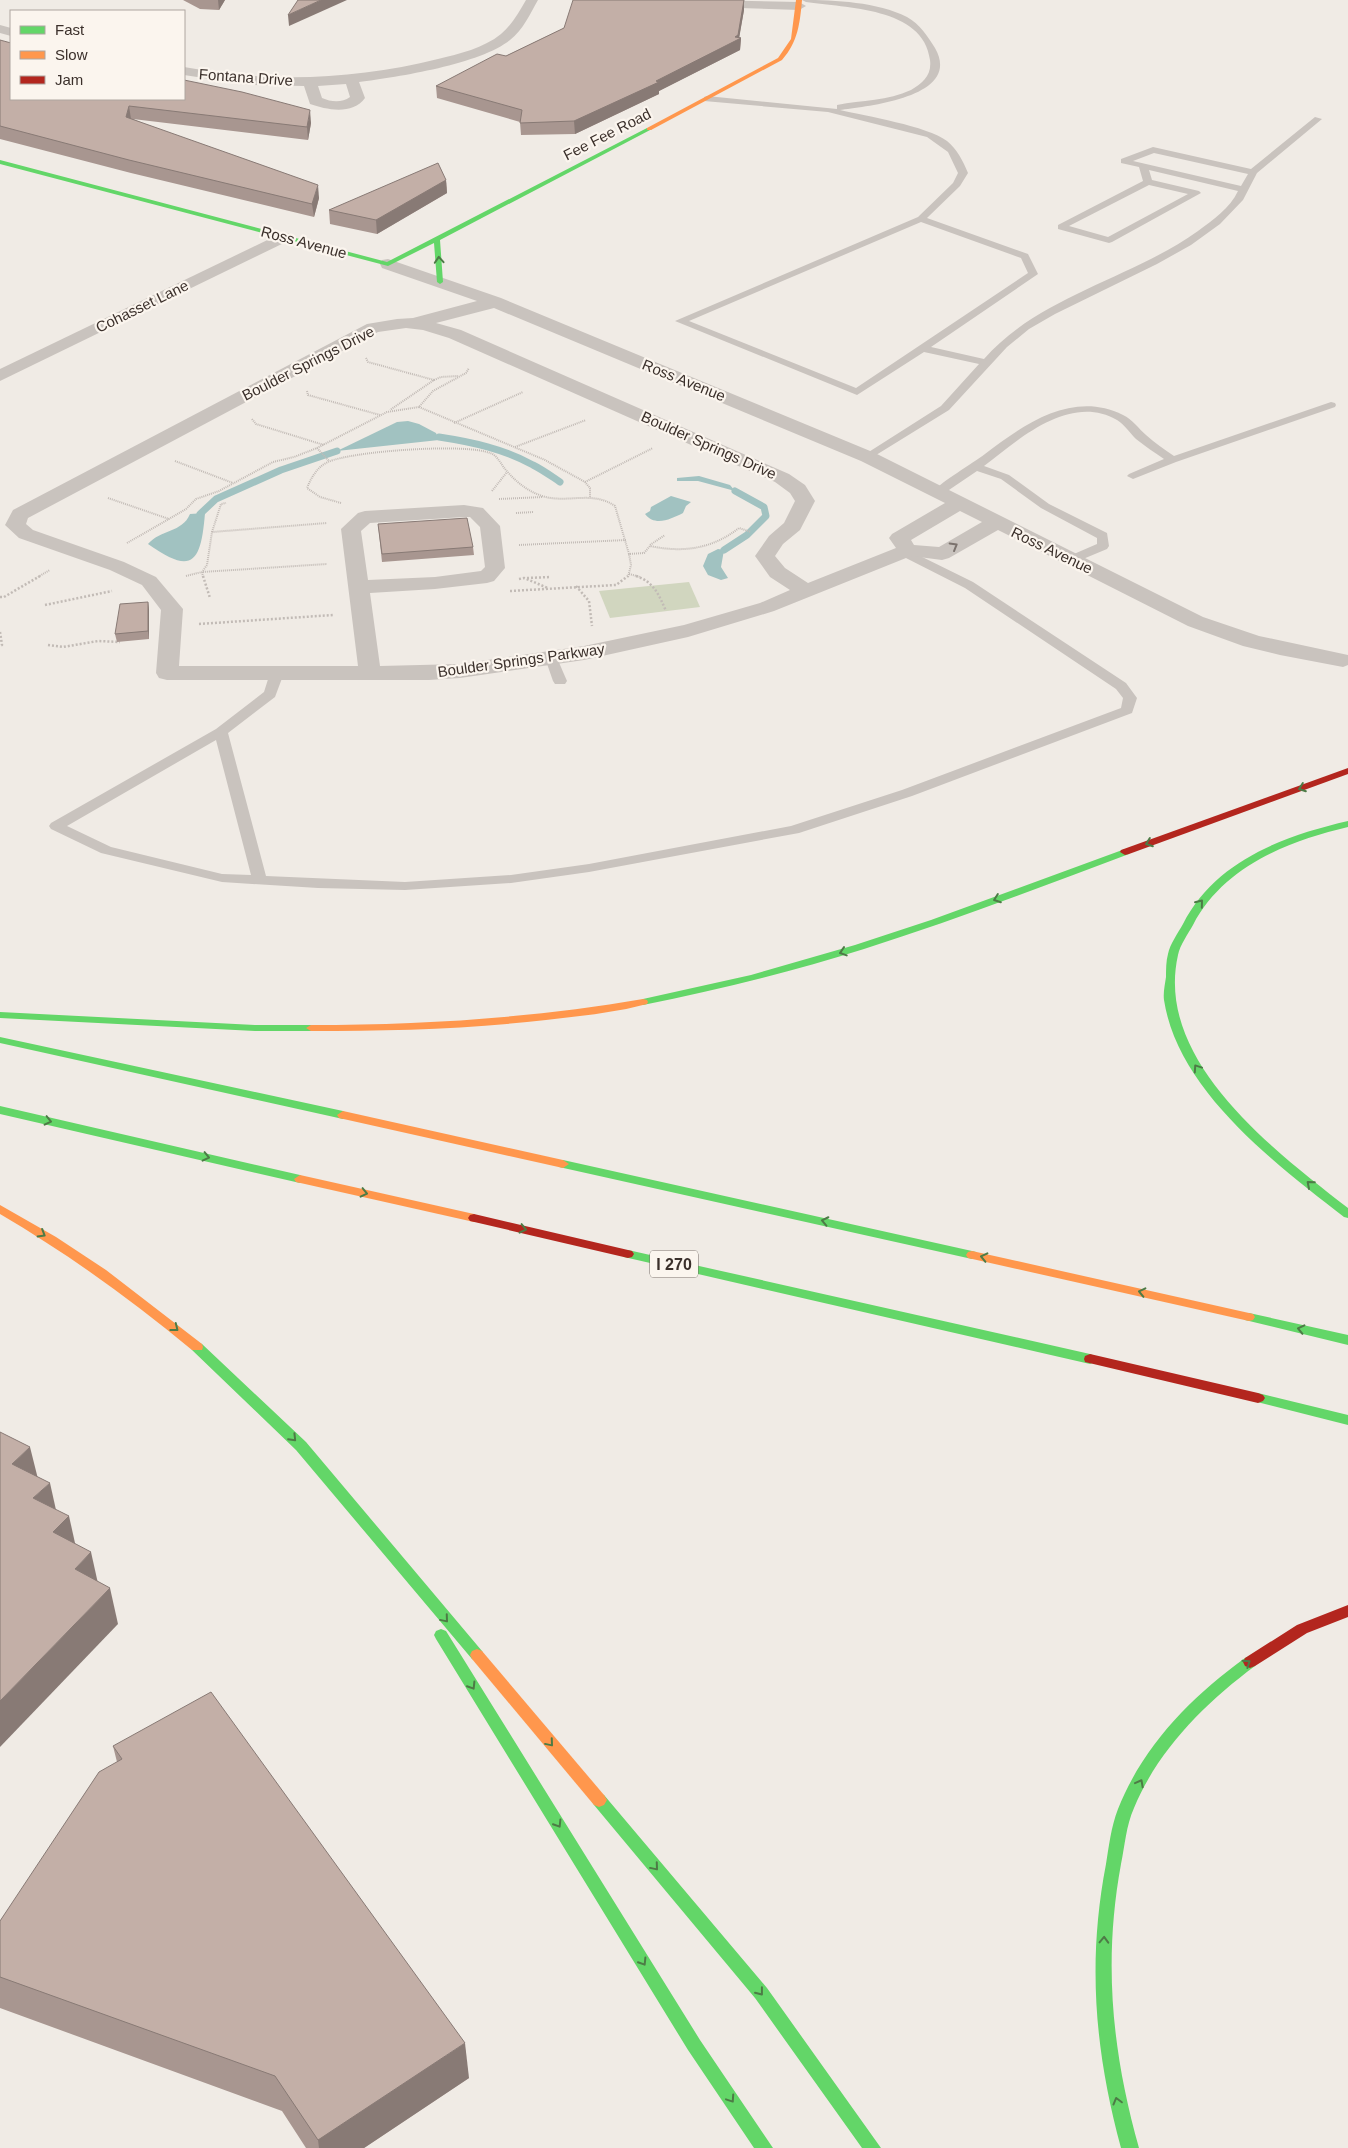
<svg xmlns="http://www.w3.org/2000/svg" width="1348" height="2148" viewBox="0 0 1348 2148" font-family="Helvetica,sans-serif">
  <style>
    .green { fill: #d1d6bf }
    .water { fill: #a1c2c1 }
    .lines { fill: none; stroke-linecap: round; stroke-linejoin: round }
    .stream { stroke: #a1c2c1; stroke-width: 7 }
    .path-far1 { stroke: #c2bbb6; stroke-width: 2; stroke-dasharray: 1 1; stroke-linecap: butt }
    .path { stroke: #c2bbb6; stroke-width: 2.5; stroke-dasharray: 2 2; stroke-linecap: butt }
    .lane { fill: #c9c3be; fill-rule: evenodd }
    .street { fill: #c9c3be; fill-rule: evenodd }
    .fast { fill: #63d668; fill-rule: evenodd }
    .slow { fill: #ff974d; fill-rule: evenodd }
    .jam { fill: #b3261e; fill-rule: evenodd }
    .wall { fill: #a89690 }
    .shaded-wall { fill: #887a75 }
    .building { fill: #c3afa7; stroke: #887a75 }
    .oneway { stroke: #4d7b46 }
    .oneway2 { stroke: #7b726d }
    .labels { text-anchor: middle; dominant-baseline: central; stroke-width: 4.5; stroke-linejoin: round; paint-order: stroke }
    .far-street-label { font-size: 15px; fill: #3b302b; stroke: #fbf5ee }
    .shield { fill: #fbf5ee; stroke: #756b66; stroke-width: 1 }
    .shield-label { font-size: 16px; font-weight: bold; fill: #3b302b }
  </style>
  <rect width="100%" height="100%" fill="#f0ebe5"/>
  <path class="green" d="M689 582 700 607 610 618 599 591Z"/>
  <g class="water">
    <path d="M408 421 419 424 436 433 439 440 337 451 397 422Z"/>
    <path d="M699 476 730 485 735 491 698 481H677V478Z"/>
    <path d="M671 496 691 502 686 506 683 513C671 519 655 527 645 514L650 511 651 507Z"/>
    <path d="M205 513C201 562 193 576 148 544 161 529 182 533 190 514Z"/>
    <path d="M718 549 724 550 721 567 728 578 721 580 708 575 703 566 708 554Z"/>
  </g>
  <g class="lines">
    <g class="stream">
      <path d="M439 437C472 442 504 449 533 465 543 470 551 476 560 482"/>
      <path d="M200 514 216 499 281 470 337 451"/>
      <path d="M724 550 747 535 766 516 764 507 735 491"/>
    </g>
    <g class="path-far1">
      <path d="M366 358 368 362 434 380 390 410"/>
      <path d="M434 380 441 377 458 376"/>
      <path d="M307 391 308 395 380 415"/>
      <path d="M419 407 545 460 585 482 590 488V497"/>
      <path d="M252 419 256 424 324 445"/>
      <path d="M454 423 523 392"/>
      <path d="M515 447 586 420"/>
      <path d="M317 448 329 461"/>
      <path d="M175 461 233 483"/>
      <path d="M585 482 653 448"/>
      <path d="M492 491 507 472"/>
      <path d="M108 498 169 519"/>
      <path d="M499 499 543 497"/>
      <path d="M341 503 320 497 307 488C311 478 317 467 328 462 352 451 466 443 490 453 497 455 501 464 505 469 515 481 527 491 542 496 567 504 592 490 615 506L629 554 644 553 650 546C683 553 712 549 739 528L751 532"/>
      <path d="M516 513 534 512"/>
      <path d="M212 532 221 504 226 503"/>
      <path d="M127 543 186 509 196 499 219 491 273 462 294 457 317 448 387 412 419 407 433 391 466 373 469 368"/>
      <path d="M519 545 626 540"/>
      <path d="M650 545 665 535"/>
      <path d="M629 574 640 577"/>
      <path d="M186 576 202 572 207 565 212 532 327 523"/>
      <path d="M38 577 50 570"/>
      <path d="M203 577 202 572 327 564"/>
      <path d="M628 577 631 565 629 554"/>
    </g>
    <g class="path">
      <path d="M203 576 210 598"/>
      <path d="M636 576C654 582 659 595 666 611"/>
      <path d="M527 578 550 577"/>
      <path d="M519 579 524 578 548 588"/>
      <path d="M576 586 589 601 592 626"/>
      <path d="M510 591 616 585 628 576"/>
      <path d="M0 597H4L40 576"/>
      <path d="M45 605 112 591"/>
      <path d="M199 624 333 615"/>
      <path d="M0 632 2 645 0 646"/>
      <path d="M48 645 63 647 98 641 120 642"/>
    </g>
    <g class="lane">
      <path d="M802 0C836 0 877 2 907 17 920 24 928 37 935 48 963 97 868 106 840 110 866 116 927 126 947 141 957 149 963 161 968 173L960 186 927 218 1028 254 1038 274 931 347 984 359C1039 296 1131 279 1198 231 1213 220 1230 208 1238 191L1149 170 1152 180 1199 191 1201 193 1112 242 1109 243 1058 229V225L1143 181 1139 167 1121 163V159L1153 147 1251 169 1315 117 1322 119 1257 173 1243 200 1220 224 1191 245 1157 264 1055 314 1029 329 1007 347 949 410 868 460 862 457 864 455 941 406 979 364 924 352 857 395 675 321 918 217 953 183 958 173 948 152 927 137 828 112 704 101V97L707 96 837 109V105C862 100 888 101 911 90 923 83 932 75 930 60 924 7 845 8 806 2ZM1154 153 1248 174 1241 186 1133 161ZM1149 185 1188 194 1108 237 1069 226ZM921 222 1021 258 1028 273 856 388 689 321Z"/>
      <path d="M1331 402 1335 403 1336 405 1335 407 1176 462 1133 479 1127 476 1129 474 1164 459C1155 453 1145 446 1136 439 1130 433 1125 425 1117 420 1070 393 1019 439 984 466L1009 475 1049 504 1107 533 1109 546 1107 549 1071 564 1065 560 1067 557 1097 544V538L1041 508 1001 479 977 471 943 494 939 495 933 492C942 481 972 464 985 454 1024 424 1073 390 1123 415 1132 419 1139 429 1146 435 1155 443 1164 449 1174 456Z"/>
      <path d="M904 548 973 582 1126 683 1137 698 1132 713 912 796 799 833 589 872 511 883 405 890 318 888 222 882 101 853 51 829 49 826 51 823 216 729 264 692 270 673 277 669 284 673 275 697 228 733 266 876 405 882 511 875 589 864 791 826 902 790 1121 708 1123 698 1116 689 965 588 900 555 898 552 900 549ZM216 740 251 875 222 874 111 847 67 826Z"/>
      <path d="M551 654 557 658 567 681 565 684H555L553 681 545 658Z"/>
    </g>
    <g class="street">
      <path d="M526 0H538C530 14 523 30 510 40 481 64 398 77 359 82L365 98C353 115 327 110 310 104L304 86 250 85 184 75V67C269 83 354 80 438 59 459 54 484 48 501 34 512 25 519 12 526 0ZM346 84 350 97C342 103 331 102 322 98L318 86Z"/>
      <path d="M701 0 799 2 806 6 799 10 706 7 701 6 699 3Z"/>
      <path d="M0 25 11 28V36L0 33Z"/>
      <path d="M284 232 290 234 292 237 290 240 0 381V369Z"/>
      <path d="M388 259 501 298 875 453 1203 617 1259 636 1348 655V665L1343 667 1280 655 1243 646 1188 626 998 530 949 558 942 560 911 556 774 611 688 637 584 660 460 678 429 680H167L159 678 156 673 161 610 142 585 110 570 19 538 5 525 13 510 367 324 397 319 413 318 477 301 382 268 380 264 382 260ZM494 308 861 461 945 503 892 534 889 538 896 548 808 583 785 568 775 556 783 544 800 530 815 501 805 485 789 474 461 330 436 323ZM406 328 423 330 449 338 775 482 790 493 795 501 784 523 769 536 755 556 770 577 790 590 760 603 684 625 584 646 460 664 380 666 370 593 435 589 487 583 494 581 505 568 500 526 483 508 464 505 365 511 358 513 341 529 358 666H179L183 609 156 577 124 562 33 530 26 524 28 518 378 332ZM960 511 982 522 939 547 914 545 911 540ZM464 517H470L480 527 485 567 481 571 435 577 368 580 361 531 370 523Z"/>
    </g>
    <g class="fast">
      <path d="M647 128 652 129 440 240 443 282 440 284 437 282 434 243 388 266 0 164V160L387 262Z"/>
      <path d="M1348 821V827C1288 841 1223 867 1193 925 1188 934 1180 945 1178 955 1154 1061 1275 1151 1348 1208V1218L1344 1217C1276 1164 1178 1091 1164 1000 1163 993 1165 984 1166 977 1166 970 1166 961 1168 954 1170 944 1178 933 1183 924 1215 861 1283 836 1348 821Z"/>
      <path d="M1125 849 1130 852 1129 854C1041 887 953 921 864 949 791 972 717 990 643 1005L638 1002 643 999 751 975 855 945 931 920Z"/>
      <path d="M0 1012 255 1025H311L316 1028 311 1031H255L0 1018Z"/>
      <path d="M0 1037 343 1111 349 1115 343 1119 0 1043Z"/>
      <path d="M0 1106 300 1175 306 1179 300 1183 0 1114Z"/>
      <path d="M563 1160 972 1251 976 1252 978 1255 976 1258 972 1259 559 1167 557 1164 559 1161Z"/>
      <path d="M628 1250 1090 1354 1095 1356 1096 1359 1095 1362 1090 1364 624 1257 622 1254 624 1251Z"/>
      <path d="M1249 1313 1348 1335V1345L1245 1320 1243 1317 1245 1314Z"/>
      <path d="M197 1342 202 1344 306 1442 482 1651 484 1655 482 1659 477 1661 472 1659 296 1450 192 1350 191 1347 192 1344Z"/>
      <path d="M1258 1393 1348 1415V1425L1253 1401 1251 1398 1253 1395Z"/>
      <path d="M441 1629 446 1631 700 2040 773 2148H754L688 2050 436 1639 434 1635 436 1631Z"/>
      <path d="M1250 1656 1255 1658 1257 1662 1255 1666C1205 1703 1158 1750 1134 1808 1126 1826 1125 1845 1121 1864 1103 1962 1112 2052 1139 2148H1121C1095 2052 1087 1963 1106 1864 1109 1846 1111 1827 1118 1809 1143 1746 1191 1697 1245 1658Z"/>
      <path d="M599 1793 604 1795 767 1988 881 2148H862L755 1998 594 1805 591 1800 594 1795Z"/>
    </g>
    <g class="slow">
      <path d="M796 0H802C800 23 798 42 782 60L651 130H647V128L778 58 791 39Z"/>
      <path d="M643 999 647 1000 648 1002 647 1004C614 1013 579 1016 546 1020 468 1029 389 1031 311 1031L306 1028 311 1025C423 1025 533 1018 643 999Z"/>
      <path d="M343 1111 563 1160 569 1164 563 1168 339 1118 337 1115Z"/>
      <path d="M300 1175 474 1214 480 1218 474 1222 296 1182 294 1179Z"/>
      <path d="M0 1205 56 1237 106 1270 202 1344 203 1347 202 1350H192C132 1300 68 1254 0 1214Z"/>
      <path d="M972 1251 1249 1313 1253 1314 1255 1317 1253 1320 1249 1321 968 1258 966 1255 968 1252Z"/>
      <path d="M477 1649 482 1651 604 1795 607 1800 604 1805 599 1807 594 1805 472 1659 470 1655 472 1651Z"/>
    </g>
    <g class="jam">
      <path d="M1348 768V774L1129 854 1125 855 1120 852 1121 850Z"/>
      <path d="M474 1214 628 1250 632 1251 634 1254 632 1257 628 1258 470 1221 468 1218 470 1215Z"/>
      <path d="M1090 1354 1258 1393 1263 1395 1265 1398 1263 1401 1258 1403 1085 1362 1084 1359 1085 1356Z"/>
      <path d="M1348 1605V1617L1307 1633 1255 1666 1250 1668 1245 1666 1243 1662 1245 1658 1297 1625Z"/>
    </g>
  </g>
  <g class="wall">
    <path d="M183 0H225L219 10 200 9Z"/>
    <path d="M744 10 739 37 741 38 740 50 659 91V94L575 134 521 135 520 122 437 98 436 86 506 56 564 28Z"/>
    <path d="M0 40 11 99 242 92 311 123 308 140 133 119 319 198 314 217 131 173 0 139Z"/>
    <path d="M446 180 447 193 377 234 330 224 329 210Z"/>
    <path d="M378 524 473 547 474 555 382 562Z"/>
    <path d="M148 602 149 610V639L117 642 115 634Z"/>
    <path d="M113 1746 469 2078 364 2148H306L282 2111 0 2008V1921L117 1762Z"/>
  </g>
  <g class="shaded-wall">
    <path d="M218 0H225L219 10Z"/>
    <path d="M321 0H347L289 26 288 15Z"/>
    <path d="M744 0V10L739 39 741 38 740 50 659 91V94L575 134 574 121Z"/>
    <path d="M129 106 131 119 126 117Z"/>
    <path d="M310 110 311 123 308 140 307 127Z"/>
    <path d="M446 180 447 193 377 234 376 220Z"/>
    <path d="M318 185 319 198 314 217 312 204Z"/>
    <path d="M148 602 149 610V639L148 631Z"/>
    <path d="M30 1447 39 1483 12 1464Z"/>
    <path d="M50 1483 58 1519 33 1498Z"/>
    <path d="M69 1516 77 1552 53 1532Z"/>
    <path d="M91 1552 99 1588 75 1569Z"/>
    <path d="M110 1588 118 1624 0 1747V1701Z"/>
    <path d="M465 2043 469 2078 364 2148H319L318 2140Z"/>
  </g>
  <g class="building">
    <path d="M298 0H321L288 15Z"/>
    <path d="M573 0H744L738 35 735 37 741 38 656 81 659 82 574 121 520 123 522 110 436 86 497 54 506 56 564 28Z"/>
    <path d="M0 40 11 43V99H184V80L242 92 310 110 307 127 129 106 126 117 318 185 312 204 129 160 0 126Z"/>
    <path d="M438 163 446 180 376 220 329 210Z"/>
    <path d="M467 518 473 547 382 554 378 524Z"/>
    <path d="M148 602V631L115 634 120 604Z"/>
    <path d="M0 1432 30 1447 12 1464 50 1483 33 1498 69 1516 53 1532 91 1552 75 1569 110 1588 0 1701Z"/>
    <path d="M211 1692 465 2043 318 2140 275 2076 0 1977V1921L99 1772 122 1759 113 1746Z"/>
  </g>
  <defs><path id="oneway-chevron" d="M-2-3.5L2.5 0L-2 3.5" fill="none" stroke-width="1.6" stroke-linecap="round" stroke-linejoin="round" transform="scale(1.25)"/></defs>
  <g class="oneway">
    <use href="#oneway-chevron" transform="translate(439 260) rotate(-94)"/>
    <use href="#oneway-chevron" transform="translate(1302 788) rotate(160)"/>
    <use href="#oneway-chevron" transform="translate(1149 843) rotate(160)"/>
    <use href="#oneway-chevron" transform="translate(997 899) rotate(160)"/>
    <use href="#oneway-chevron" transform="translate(1200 903) rotate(-51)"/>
    <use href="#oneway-chevron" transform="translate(843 952) rotate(162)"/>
    <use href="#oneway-chevron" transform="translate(1197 1068) rotate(-124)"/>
    <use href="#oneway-chevron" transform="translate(48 1121) rotate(13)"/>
    <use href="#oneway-chevron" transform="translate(206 1157) rotate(13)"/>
    <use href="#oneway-chevron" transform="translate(1310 1184) rotate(-139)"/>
    <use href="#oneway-chevron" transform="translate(364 1193) rotate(13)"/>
    <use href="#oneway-chevron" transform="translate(825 1221) rotate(-168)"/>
    <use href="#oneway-chevron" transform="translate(523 1229) rotate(13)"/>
    <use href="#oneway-chevron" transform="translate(42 1234) rotate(31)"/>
    <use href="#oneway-chevron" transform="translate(984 1257) rotate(-167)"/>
    <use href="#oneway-chevron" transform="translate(1142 1292) rotate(-167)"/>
    <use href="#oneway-chevron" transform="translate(175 1328) rotate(38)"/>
    <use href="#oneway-chevron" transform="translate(1301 1329) rotate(-167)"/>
    <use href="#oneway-chevron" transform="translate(293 1438) rotate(46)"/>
    <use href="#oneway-chevron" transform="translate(445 1619) rotate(50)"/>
    <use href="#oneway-chevron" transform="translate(1247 1663) rotate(-34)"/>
    <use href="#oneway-chevron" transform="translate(472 1686) rotate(58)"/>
    <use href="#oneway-chevron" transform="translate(550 1743) rotate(50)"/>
    <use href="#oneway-chevron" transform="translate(1140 1783) rotate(-62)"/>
    <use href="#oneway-chevron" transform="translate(558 1824) rotate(58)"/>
    <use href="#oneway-chevron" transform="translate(655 1867) rotate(50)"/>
    <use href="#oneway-chevron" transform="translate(1104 1940) rotate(-88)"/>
    <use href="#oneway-chevron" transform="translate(643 1962) rotate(58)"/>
    <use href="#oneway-chevron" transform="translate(760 1992) rotate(52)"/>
    <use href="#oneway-chevron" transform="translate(731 2099) rotate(56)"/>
    <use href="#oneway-chevron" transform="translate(1117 2101) rotate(-105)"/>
  </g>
  <use class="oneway2" href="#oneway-chevron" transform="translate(954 546) rotate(-30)"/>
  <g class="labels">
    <g class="far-street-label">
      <text transform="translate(246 77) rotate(4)">Fontana Drive</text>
      <text transform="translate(607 134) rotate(-27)">Fee Fee Road</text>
      <text transform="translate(304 242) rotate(15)">Ross Avenue</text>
      <text transform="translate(142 306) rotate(-26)">Cohasset Lane</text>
      <text transform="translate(308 363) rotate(-27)">Boulder Springs Drive</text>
      <text transform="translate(684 380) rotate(22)">Ross Avenue</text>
      <text transform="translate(709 445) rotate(24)">Boulder Springs Drive</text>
      <text transform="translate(1052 550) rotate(26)">Ross Avenue</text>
      <text transform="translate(521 660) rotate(-8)">Boulder Springs Parkway</text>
    </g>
    <rect class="shield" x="650" y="1250.5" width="48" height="27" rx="4"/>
    <g class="shield-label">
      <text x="674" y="1264">I 270</text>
    </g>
  </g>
  <rect x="10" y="10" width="175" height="90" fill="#fbf5ee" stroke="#aea6a0"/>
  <rect x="20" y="26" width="25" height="8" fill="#63d668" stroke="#aea6a0"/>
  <text x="55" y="35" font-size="15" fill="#3b302b">Fast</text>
  <rect x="20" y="51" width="25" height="8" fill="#ff974d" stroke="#aea6a0"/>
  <text x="55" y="60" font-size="15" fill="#3b302b">Slow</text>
  <rect x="20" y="76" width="25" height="8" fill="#b3261e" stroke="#aea6a0"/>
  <text x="55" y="85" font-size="15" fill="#3b302b">Jam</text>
</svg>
